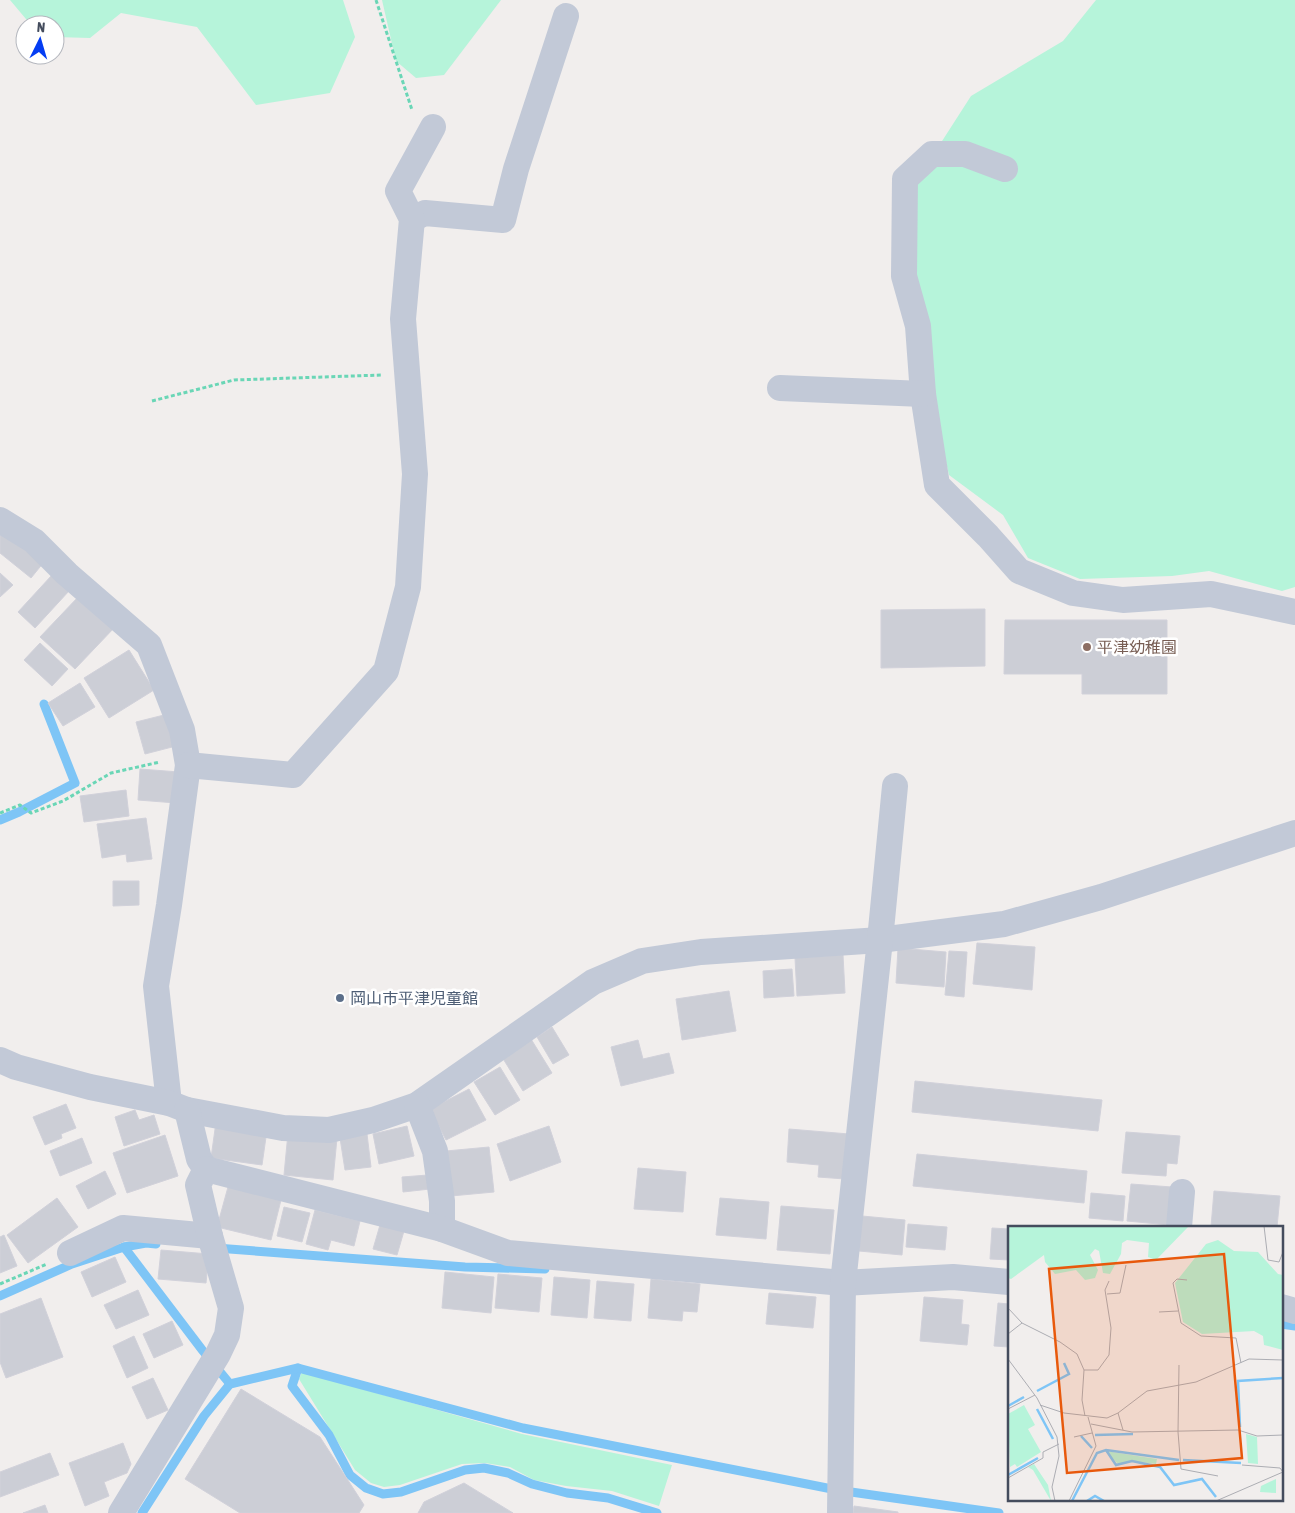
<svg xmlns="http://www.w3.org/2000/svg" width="1295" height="1513" viewBox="0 0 1295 1513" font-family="'Asap Condensed','Noto Sans JP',sans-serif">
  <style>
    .green { fill: #b6f4da }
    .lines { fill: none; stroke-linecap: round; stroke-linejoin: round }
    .stream { stroke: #7ec5f6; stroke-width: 9 }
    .building { fill: #ccced6; stroke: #d1d1da }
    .path { stroke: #6ad6b6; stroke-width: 3; stroke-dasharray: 4 2.5; stroke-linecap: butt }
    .street { stroke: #c2c9d7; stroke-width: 26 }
    .education-dot { fill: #8d6e63; stroke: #fff; stroke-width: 2 }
    .service-dot { fill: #5c6f8a; stroke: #fff; stroke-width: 2 }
    .labels { text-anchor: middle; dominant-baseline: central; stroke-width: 5; stroke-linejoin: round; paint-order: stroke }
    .education-label { font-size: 16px; fill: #785e54; stroke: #fff; text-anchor: start }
    .service-label { font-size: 16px; fill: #4e5e75; stroke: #fff; text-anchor: start }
    .inset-river { fill: none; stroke: #7ec5f6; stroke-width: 2.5 }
    .inset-road { fill: none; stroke: #acadb3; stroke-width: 1 }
    .view { fill: #e8590c; fill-opacity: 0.15; stroke: #e8590c; stroke-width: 2.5 }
    .inset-edge { fill: none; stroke: #444c5d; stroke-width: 2.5 }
  </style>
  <rect width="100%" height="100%" fill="#f1eeed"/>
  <g class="green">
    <path d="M10 0H343L355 37 330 93 256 105 197 27 121 13 90 38 55 37V25H31Z"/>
    <path d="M382 0H501L444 75 416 78 396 61Z"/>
    <path d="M1096 0H1295V587L1282 591 1209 571 1172 576 1080 579 1028 558 1003 515 949 475 935 414 913 273 917 180 971 96 1063 41Z"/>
    <path d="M302 1372 522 1434 672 1465 659 1506 612 1491 566 1486 534 1480 510 1467 485 1463 462 1464 400 1485 384 1487 371 1483 355 1470 299 1379Z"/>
  </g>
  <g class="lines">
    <g class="stream">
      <path d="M0 820 19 812 75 783 44 704"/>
      <path d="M124 1247 146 1243 156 1244"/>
      <path d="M216 1248 465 1267 545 1269"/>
      <path d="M0 1296 72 1264 124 1247 203 1351 230 1384"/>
      <path d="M1281 1324 1295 1326"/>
      <path d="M298 1368 292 1386 329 1435 350 1475 366 1488 383 1494 401 1492 465 1470 484 1468 508 1473 532 1484 567 1493 608 1498 657 1513"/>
      <path d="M142 1513 204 1416 230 1384 298 1368 523 1428 837 1490 999 1513"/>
    </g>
  </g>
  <g class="building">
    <path d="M0 532 44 562 31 578 0 553Z"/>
    <path d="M0 573 13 585 0 597Z"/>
    <path d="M52 575 69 591 35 628 18 612Z"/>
    <path d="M79 596 114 628 75 669 40 637Z"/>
    <path d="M985 609V666L881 668V610Z"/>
    <path d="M1005 620H1167V694H1082V674H1004Z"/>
    <path d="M40 643 68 669 52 686 24 660Z"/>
    <path d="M129 650 154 690 109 718 84 678Z"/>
    <path d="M80 683 95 707 63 726 48 703Z"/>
    <path d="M168 714 176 746 145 754 136 722Z"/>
    <path d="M140 769 179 772 176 803 138 800Z"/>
    <path d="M126 790 129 816 84 822 80 796Z"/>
    <path d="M146 818 152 859 127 862 126 854 102 858 97 824Z"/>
    <path d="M113 881H139V905L113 906Z"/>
    <path d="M977 943 1035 947 1032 990 973 984Z"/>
    <path d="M898 948 946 952 944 987 896 983Z"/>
    <path d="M949 951 967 952 964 997 945 995Z"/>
    <path d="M843 955 845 993 797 996 795 958Z"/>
    <path d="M792 969 794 996 764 998 763 971Z"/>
    <path d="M729 991 736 1031 682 1040 676 999Z"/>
    <path d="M552 1027 569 1055 553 1064 537 1037Z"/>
    <path d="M531 1039 552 1073 523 1091 502 1057Z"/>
    <path d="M638 1040 643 1059 669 1053 674 1073 621 1086 611 1047Z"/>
    <path d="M500 1067 520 1100 495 1115 474 1082Z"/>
    <path d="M915 1081 1102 1100 1098 1131 912 1112Z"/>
    <path d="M469 1089 486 1120 446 1140 430 1109Z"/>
    <path d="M66 1104 76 1128 61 1134 62 1138 45 1145 33 1117Z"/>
    <path d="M135 1110 139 1120 154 1115 160 1134 124 1146 115 1117Z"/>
    <path d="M216 1122 267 1130 262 1165 211 1158Z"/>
    <path d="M407 1126 414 1156 379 1164 373 1134Z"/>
    <path d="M549 1126 561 1162 510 1181 497 1144Z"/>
    <path d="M789 1129 849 1134 845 1179 818 1177 819 1165 787 1162Z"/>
    <path d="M1126 1132 1180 1136 1177 1164 1167 1163 1166 1176 1122 1173Z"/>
    <path d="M288 1133 337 1138 333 1180 284 1175Z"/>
    <path d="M367 1134 371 1167 345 1170 340 1138Z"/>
    <path d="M165 1135 178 1176 127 1193 113 1153Z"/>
    <path d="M82 1138 92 1163 60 1176 50 1151Z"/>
    <path d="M489 1147 494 1192 451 1196 446 1151Z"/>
    <path d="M917 1154 1087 1171 1084 1203 913 1186Z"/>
    <path d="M638 1168 686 1172 683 1212 634 1209Z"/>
    <path d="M105 1171 116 1194 88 1209 76 1186Z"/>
    <path d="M428 1175 430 1189 403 1192 402 1177Z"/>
    <path d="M1131 1184 1172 1187 1169 1225 1127 1221Z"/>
    <path d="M228 1187 281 1200 271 1240 217 1227Z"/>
    <path d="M1214 1191 1280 1196 1277 1227H1211Z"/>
    <path d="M1091 1193 1125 1196 1123 1221 1089 1218Z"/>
    <path d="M57 1198 78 1227 28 1263 7 1235Z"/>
    <path d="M720 1198 769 1202 766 1239 716 1235Z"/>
    <path d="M781 1206 834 1210 830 1254 777 1250Z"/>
    <path d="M284 1207 310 1213 302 1242 277 1236Z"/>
    <path d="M315 1210 360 1221 354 1246 331 1240 328 1250 306 1244Z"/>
    <path d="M862 1216 905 1220 902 1255 859 1251Z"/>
    <path d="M908 1224 947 1227 945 1250 906 1247Z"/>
    <path d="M380 1225 404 1231 397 1255 373 1249Z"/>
    <path d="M992 1228 1009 1229V1260L990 1259Z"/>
    <path d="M4 1235 17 1266 0 1273V1237Z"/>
    <path d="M161 1250 209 1254 206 1283 158 1279Z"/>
    <path d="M115 1257 126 1282 92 1297 81 1272Z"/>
    <path d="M445 1272 494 1277 491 1313 442 1308Z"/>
    <path d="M498 1274 542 1278 539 1312 495 1308Z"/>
    <path d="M554 1277 590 1280 587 1318 551 1315Z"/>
    <path d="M651 1279 700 1284 697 1312 683 1311 682 1321 648 1318Z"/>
    <path d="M597 1281 634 1284 631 1321 594 1318Z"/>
    <path d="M138 1290 149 1315 116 1329 104 1305Z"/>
    <path d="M769 1293 816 1297 813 1328 766 1324Z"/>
    <path d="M924 1297 963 1300 961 1324 969 1325 967 1345 920 1341Z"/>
    <path d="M41 1298 63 1357 6 1378 0 1362V1314Z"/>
    <path d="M998 1303 1009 1304V1347L994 1346Z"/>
    <path d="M172 1321 183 1345 154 1358 143 1334Z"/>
    <path d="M134 1336 148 1368 127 1378 113 1346Z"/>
    <path d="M153 1378 168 1410 147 1419 132 1387Z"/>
    <path d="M241 1389 320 1437 364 1505 359 1513H240L185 1479Z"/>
    <path d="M123 1443 131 1464 127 1473 104 1482 109 1496 85 1506 69 1463Z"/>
    <path d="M50 1453 59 1475 0 1497V1472Z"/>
    <path d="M464 1483 513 1513H418L424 1502Z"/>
    <path d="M45 1505 48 1513H23Z"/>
    <path d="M854 1506 898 1512V1513H853Z"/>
  </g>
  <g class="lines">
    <g class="path">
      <path d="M376 0 412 110"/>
      <path d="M152 401 234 380 382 375"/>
      <path d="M0 813 20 805 31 813 63 801 111 773 160 762"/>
      <path d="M0 1284 47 1264"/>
    </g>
    <g class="street">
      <path d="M1005 169 965 154H932L905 179 904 276 918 326 923 394 937 485 988 536 1019 571 1073 593 1123 600 1211 594 1295 612"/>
      <path d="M412 219 425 213 503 220 516 169 566 16"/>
      <path d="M780 388 923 394"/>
      <path d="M0 520 34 541 67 574 149 645 182 730 188 765 169 905 156 986 169 1103"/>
      <path d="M188 765 293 775 386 671 408 587 415 474 403 319 412 219 398 191 433 127"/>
      <path d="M0 1060 16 1067 90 1087 169 1103 187 1110 283 1128 329 1130 373 1120 417 1105 593 982 642 961 701 952 880 940 1004 924 1101 897 1295 833"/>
      <path d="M417 1105 435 1151 442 1201V1229"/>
      <path d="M187 1110 199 1159 206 1169 442 1229 508 1253 843 1283 953 1277 1009 1282"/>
      <path d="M1179 1227 1182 1192"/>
      <path d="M70 1253 123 1228 210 1236"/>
      <path d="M1281 1307 1295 1311"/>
      <path d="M121 1513 218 1354 227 1335 231 1308 210 1236 198 1185 206 1169"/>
      <path d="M840 1513 843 1283 880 940 895 786"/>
    </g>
  </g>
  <circle class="education-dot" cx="1087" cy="647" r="5"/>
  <circle class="service-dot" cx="340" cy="998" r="5"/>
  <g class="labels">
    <g class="education-label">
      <text x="1097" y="647">平津幼稚園</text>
    </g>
    <g class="service-label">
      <text x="350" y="998">岡山市平津児童館</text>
    </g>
  </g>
  <g transform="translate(1008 1226)">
    <rect width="275" height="275" fill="#f1eeed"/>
    <path d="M0 0H181L148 34 140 31 141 17 119 14 114 17 113 28 102 48 95 47 91 25 87 23 82 29 90 44 87 52 77 54 68 44 47 48 37 36 36 29 3 53 0 52ZM210 14 226 25 250 26 270 48 275 49V124L256 119 255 110 246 105 194 108 175 96 167 57 198 18ZM16 179 27 199 20 203 33 226 9 241 7 238 2 241 0 188ZM238 208 249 211 250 238 240 237ZM98 226V225L149 233 148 238 124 235 111 239ZM26 238 40 259 43 275 25 244 20 241ZM268 253V267L252 266 253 260Z" fill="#b6f4da"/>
    <path class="inset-river" d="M29 165 61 148 56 137M0 180 16 171M29 183 45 213M232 201 230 155 275 152M87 209 125 208M73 210 84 222M98 224 108 239 124 235 152 241 166 259 194 253 208 271M175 234 233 237M0 249 30 232M64 275 89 227 98 224 171 234M79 275 87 270 96 275"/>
    <path class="inset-road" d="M256 0 260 34 271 36 275 26M179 54 169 53 165 57 173 97 193 110 228 112 233 137M99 68 112 67 118 39M0 82 14 97 52 116 69 128 76 144 74 174 77 190M151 86 170 85M0 108 14 97M0 133 29 172 49 211 51 230 44 261 47 275M171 139 170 206 173 243 210 250M76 144H90L101 129 103 102 97 64 101 55M32 179 56 187 99 192 110 187 139 165 188 156 241 133 275 134M0 183 27 169M110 187 115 204M83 198 124 206 230 204 249 210 275 209M66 211 84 207M234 239 272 242 275 246M0 252 35 232V226L51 218M61 275 88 220 80 191M208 275 275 246"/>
    <path class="view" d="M216 28 234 232 59 247 41 43Z"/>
    <rect width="275" height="275" class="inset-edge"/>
  </g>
  <g transform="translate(40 40) rotate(5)"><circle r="24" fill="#ffffff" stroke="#b4b7be"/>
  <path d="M0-4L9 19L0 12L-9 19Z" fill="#043df3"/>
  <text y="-8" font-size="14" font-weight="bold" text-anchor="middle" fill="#444c5d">N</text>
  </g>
</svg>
